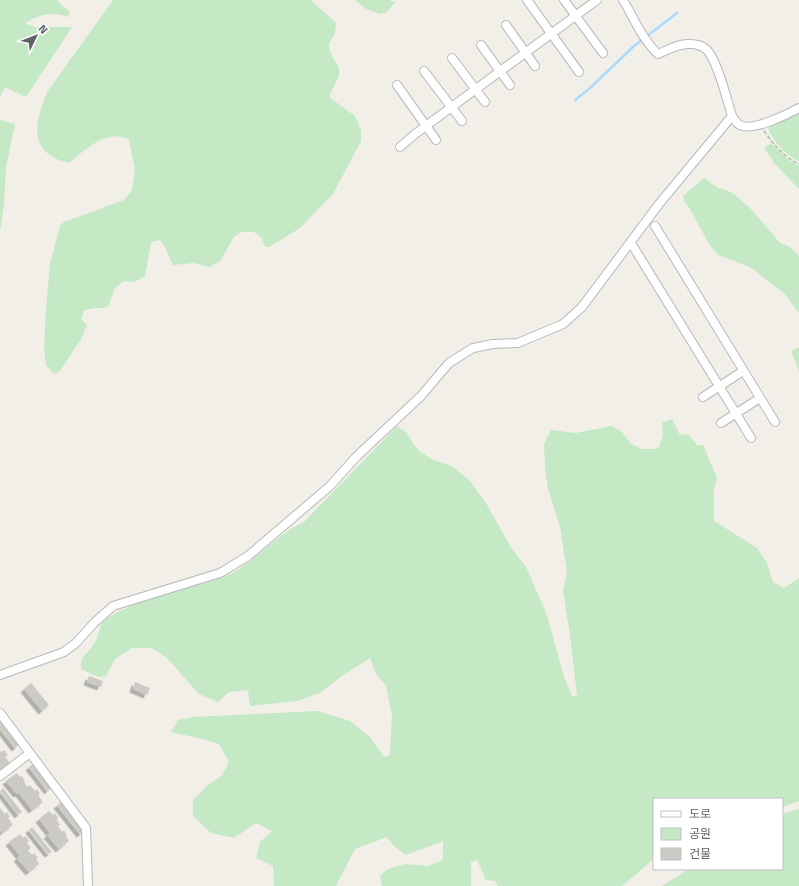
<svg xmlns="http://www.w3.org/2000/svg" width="799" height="886" viewBox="0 0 799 886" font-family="'Titillium Web','Noto Sans KR',sans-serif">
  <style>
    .green { fill: #c5e8c5 }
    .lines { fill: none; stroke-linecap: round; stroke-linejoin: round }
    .stream { stroke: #aadaff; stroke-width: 2.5 }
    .building { fill: #cccac5; filter: url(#shadow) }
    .minor-casing { stroke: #b5b8bc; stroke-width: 10 }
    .path { stroke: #9cc7a9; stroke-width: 1.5; stroke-dasharray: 4 2; stroke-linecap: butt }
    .minor { stroke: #fff; stroke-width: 8 }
  </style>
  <defs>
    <filter id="shadow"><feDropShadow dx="-3.5" dy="3.5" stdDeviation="0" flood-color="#0004"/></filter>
  </defs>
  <rect width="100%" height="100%" fill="#f1efe8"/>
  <g class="green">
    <path d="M0 0H58V2L69 11 70 17C51 12 42 13 25 23L34 27H72L26 97 5 87 0 97Z"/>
    <path d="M113 0H311L336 23 335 33 329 44 330 52 339 68V76L330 94V98L355 116 361 130V141L333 194 300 228 269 247H265L262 238 254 232H241L234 237 220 261 210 267 193 263 173 265C168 257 167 247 160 240L151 242 145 276 134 282 124 281 115 288 108 307C98 309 92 307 84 311L81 319 87 325 81 339 60 371 54 374 46 365 44 347 46 309 50 264 60 226 64 222 124 200 132 190 135 170 129 140C108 127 85 150 69 163 64 161 56 160 51 156 28 140 39 114 47 92Z"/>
    <path d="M355 0H390L395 2 387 12 380 14 366 9Z"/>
    <path d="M799 112V161C786 156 773 141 768 128Z"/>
    <path d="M0 120 15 124 6 167 4 205 0 232Z"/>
    <path d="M771 143 787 159 799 166V189L775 164 764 148Z"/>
    <path d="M704 178 718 188 724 189 734 194 750 208 780 243 790 247 799 256V313L784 293 750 267 718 255 709 244 690 209 684 201 683 196Z"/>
    <path d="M799 347V371L791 351Z"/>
    <path d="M672 419 680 435 688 434 697 445H703L717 478 714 489V521L757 548 767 563 773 582 784 588 799 578V801L782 807V799H654V859L622 886H498L495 881 486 880 477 860 471 862V886H382L380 876 388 869 405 864 428 866 443 860V841L406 855 394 846 387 837 355 849 336 886H274L273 866 256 858 260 842 272 831 256 823 234 838 211 833 193 816V800L207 786 222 775 229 762 219 744 203 739 171 732 178 720 193 717 318 711 350 721 370 737 384 757 390 755 392 715 386 686 376 674 370 658 342 676 320 693 297 701 250 706 248 690 229 692 218 702 199 694 167 658 152 648H132L115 659 106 676 98 677 81 669C79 655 88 654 94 644 98 638 99 630 102 624 116 603 205 586 232 573 258 559 277 534 304 522L397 426 407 433 412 442 420 452 434 460 451 466 469 480 486 503 512 549 526 567 547 615 564 677 572 696H577L570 635 563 591 567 572 560 527 548 489 545 467 544 444 551 430 576 433 612 426 622 432 631 444 642 449H654L659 447 663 436 662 423Z"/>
    <path d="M799 809V886H662L689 869H782V814Z"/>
  </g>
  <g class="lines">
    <path class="stream" d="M575 100 589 89 634 46 677 13"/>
  </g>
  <g class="building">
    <path d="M89 676 103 681 101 687 87 682Z"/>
    <path d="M135 682 150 688 147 695 133 689Z"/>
    <path d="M31 683 49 705 42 711 24 689Z"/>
    <path d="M0 721 19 745 15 748 0 728Z"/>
    <path d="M4 750 8 755 5 757 10 763 0 771V751L1 752Z"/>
    <path d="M33 764 51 788 48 791 29 767Z"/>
    <path d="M17 773 20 777 22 776 25 781 24 782 27 787 30 785 35 791 37 789 40 794 38 795 43 802 32 810 19 793 17 794 6 781Z"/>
    <path d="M3 788 22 812 18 815 0 791Z"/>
    <path d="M61 802 84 831 80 834 57 805Z"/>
    <path d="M0 808 5 814 7 812 10 817 8 818 13 825 2 833 0 830Z"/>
    <path d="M49 811 53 815 55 813 58 818 57 820 60 825 58 826 62 832 64 830 67 835 66 836 69 841 59 849 47 835 50 833 39 819Z"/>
    <path d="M32 827 52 852 48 854 29 830Z"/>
    <path d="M20 834 23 838 25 836 29 841 27 843 31 848 28 850 32 855 34 853 38 858 36 859 39 864 29 872 17 858 20 856 9 842Z"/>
  </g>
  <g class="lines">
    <defs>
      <g id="minor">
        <path d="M527 0 579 72"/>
        <path d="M564 0 603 53"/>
        <path d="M506 25 535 66"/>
        <path d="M481 45 510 85"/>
        <path d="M452 58 485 102"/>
        <path d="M424 71 462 121"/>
        <path d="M397 85 436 140"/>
        <path d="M732 116C734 119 737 124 740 125 752 132 788 114 799 108"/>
        <path d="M400 147 415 134 597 0"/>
        <path d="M655 226 775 422"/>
        <path d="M631 243 751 438"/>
        <path d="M703 397 743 371"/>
        <path d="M721 423 760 398"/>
        <path d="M0 675 64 652 76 643 94 623 113 606 220 573 248 556 330 486 356 457 421 396 449 363 473 348 493 344 518 343 563 324 582 307 659 204 732 116C727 100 718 62 707 50 703 46 696 44 690 44 679 43 668 50 658 54 642 39 634 18 623 0"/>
        <path d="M0 713 86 828 88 886"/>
        <path d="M0 776 30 753"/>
      </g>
    </defs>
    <use href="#minor" class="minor-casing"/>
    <path class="path" d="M764 131C773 143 784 158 799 164"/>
    <use href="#minor" class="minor"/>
  </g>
  <rect x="653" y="798" width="130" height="72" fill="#ffffff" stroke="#bfc1c3"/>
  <rect x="661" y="811" width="20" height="6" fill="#ffffff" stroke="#bfc1c3"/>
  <text x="689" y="818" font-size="12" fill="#5f6368">도로</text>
  <rect x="661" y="828" width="20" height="12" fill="#c5e8c5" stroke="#bfc1c3"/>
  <text x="689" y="838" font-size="12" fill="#5f6368">공원</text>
  <rect x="661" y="848" width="20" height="12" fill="#cccac5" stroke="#bfc1c3"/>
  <text x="689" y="858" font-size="12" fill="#5f6368">건물</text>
  <g transform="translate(36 36) rotate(47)" stroke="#ffffff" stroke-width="3" paint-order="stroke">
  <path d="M0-3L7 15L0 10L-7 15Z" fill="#5f6368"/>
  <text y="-6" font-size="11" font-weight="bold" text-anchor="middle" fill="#5f6368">N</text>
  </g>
</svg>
